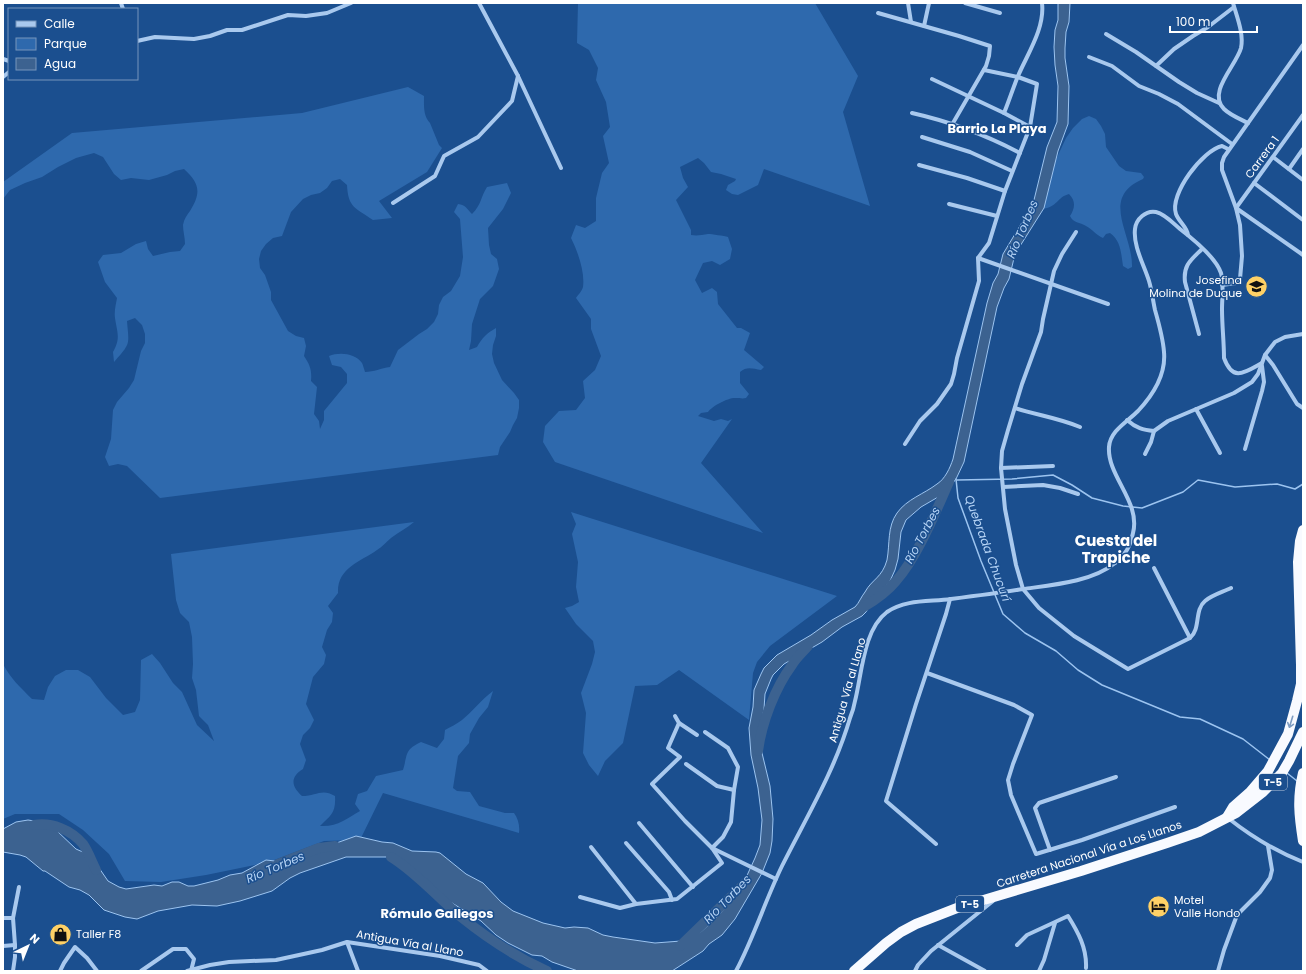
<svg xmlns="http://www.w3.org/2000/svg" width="1306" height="974" viewBox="0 0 1306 974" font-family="Poppins,sans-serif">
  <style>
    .green { fill: #2e69ad }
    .water { fill: #3c6290; stroke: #9cc4f0 }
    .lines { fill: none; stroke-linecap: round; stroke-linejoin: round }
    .stream { stroke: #9cc4f0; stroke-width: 1.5 }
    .river { stroke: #3c6290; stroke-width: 10 }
    .minor { stroke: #a9c9ee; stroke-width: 4 }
    .trunk { stroke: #f8faff; stroke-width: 10 }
    .oneway { stroke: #7e9cc1 }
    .labels { text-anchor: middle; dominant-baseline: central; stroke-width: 3; stroke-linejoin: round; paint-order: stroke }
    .shield { fill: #1b4f8f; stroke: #bbcadd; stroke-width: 1 }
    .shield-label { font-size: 10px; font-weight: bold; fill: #fff }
    .street-label { font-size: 11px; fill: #fff; stroke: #1b4f8f }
    .poi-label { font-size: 11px; fill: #fff; stroke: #1b4f8f; text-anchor: start }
    .water-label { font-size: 12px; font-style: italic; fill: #b5d3f5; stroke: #1b4f8f }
    .quarter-label { font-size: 13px; font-weight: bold; fill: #fff; stroke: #1b4f8f }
    .district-label { font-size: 15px; font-weight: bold; fill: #fff; stroke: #1b4f8f }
  </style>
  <rect width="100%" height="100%" fill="#1b4f8f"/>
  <g class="green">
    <path d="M578 3H815L858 76 843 112 870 206 764 169 758 185 738 195 732 194 726 190 728 185 735 181 736 179 721 174 711 172 704 163 698 158 680 167 683 178 688 187 676 200 691 230V235C697 236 702 235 708 234 712 234 724 236 728 237L732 249 730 259 720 265 712 261 703 263 695 280 702 293 712 288 717 292 718 304 737 328H741L750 333 744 350 764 367 761 370C753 369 747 366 740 372V383L749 394 746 398C742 399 740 398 736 398 729 397 712 406 708 412L701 413 698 416 714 421 721 419 728 421 732 419 701 463 763 533 555 462 543 442 545 426 559 411 576 410 585 398 583 381 595 370 601 356 591 329V319L576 298C578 295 582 291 583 287 585 272 578 252 571 238L576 225 585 228 596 221V198L602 173 609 163 603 136 610 127 606 102 596 80 598 68 589 50 577 43Z"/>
    <path d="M408 87 424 96C424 105 423 116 430 123L439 145 442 148 427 172 379 201 392 218 373 220C356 208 348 208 347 185L340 179 332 181 327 188 320 193 311 195 303 199 291 212 282 236 273 238 266 244 261 251 259 259 260 268 265 275 271 292V300L288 331 296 336 304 338 306 346 304 356C310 365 312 370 311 381L317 387 314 414 319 421 320 429 324 420V411L347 383V374L341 367 332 365 329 356C339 352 355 353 362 363 363 365 364 369 365 372 374 372 381 368 390 367L398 350 419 334 427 329 434 322 438 314 439 305 443 297 451 291 460 276 463 257 460 219 454 212 458 204C466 205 467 209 472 214 482 204 480 198 487 187L507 183 511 193 503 209 488 228 489 245 491 254 497 259 499 269 493 286 480 299 472 324 471 341 469 350 477 347C482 338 487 333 496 328V336L493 345 492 354 494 363 502 380 514 393 519 400V408L517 418 513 425 510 432 500 447 498 455 160 498 127 466 118 464 109 466 105 457 111 439 113 410 117 402 129 388 134 380 141 351 145 343V334L142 325 135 318 127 321C129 345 131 343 114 362L113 352C121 338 117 332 115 318 114 311 116 304 117 298L105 282 98 262 103 255 121 253 136 244 146 241 148 249 153 256 170 252 180 251 185 244C185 238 183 231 183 225 184 219 187 215 190 211 202 192 199 183 184 169L175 171 167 175 149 180 131 178 121 180 114 174 103 157 94 153 76 158 58 167 42 177 25 183 10 190 3 199V182L72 133 302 113Z"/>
    <path d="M1089 116 1096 119 1101 126 1105 134 1106 147 1119 166 1126 171 1141 173 1144 177 1143 179C1099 198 1133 234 1132 267L1128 269 1123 266C1121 253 1121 241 1110 233L1106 234 1103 238C1096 235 1092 229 1086 226 1080 222 1073 223 1070 216 1075 208 1076 201 1069 194 1057 197 1058 207 1042 209L1046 181 1066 138 1073 128 1082 119Z"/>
    <path d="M571 512 837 596 770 646 757 662 753 673 749 720 679 670 657 685 635 686 623 743 605 761 598 776 589 765 583 753 586 713 581 693 592 664 595 652 593 641 576 624 565 608 572 606 579 602 576 587 578 562 572 534 576 524Z"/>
    <path d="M414 522C407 528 399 532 391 538 386 542 382 547 377 550 360 562 337 568 338 593L328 606 333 613 332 622 327 630 322 647 326 655 324 664 313 677 306 704 314 720 310 728 303 735 300 744 306 760 303 769C290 777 291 786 302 796 316 796 322 788 335 796 336 813 331 815 320 826 338 827 346 819 360 811L355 804 358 794 367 791 376 776 403 770C408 754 404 750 421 742L437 748 444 739 445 730C450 727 457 724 462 720 473 711 481 700 493 691L488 707 479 718 470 734 469 743 458 756 453 788 457 791 470 792 479 806 505 813H514C518 818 520 826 519 833L383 793 360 840 324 841 269 862 206 875 161 882 125 881 109 854 83 830 59 814H15L3 819V664C10 678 21 688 32 699L44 700 48 687 55 676 66 670H78L90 677 106 698 123 715 135 712 140 700 141 660 152 654 160 663 173 683 182 692 197 725 214 741 208 725 199 716 196 690 192 678 193 664 192 637 189 622 180 613 176 600 171 554Z"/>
  </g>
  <path class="water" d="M1058 3H1070L1069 22 1066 32 1065 48V58L1069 86 1068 124 1058 151 1044 208 1015 254 1009 279 1004 288 997 307 964 462 956 479 945 493 921 507 906 520 901 532 898 559 895 570 890 581 875 597 866 612 862 616 842 627 822 642 784 664 773 675 771 679 765 694 764 709 760 728 762 753 770 786 773 819 772 841 770 853 762 873 735 919 722 935 709 944 703 951 672 971H578L552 962 542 956 532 955 508 943 496 935 481 921 444 898 426 881 410 869 387 857H346L300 873 290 878 272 891 240 901 217 906 192 905 158 911 137 919 125 917 104 910 89 895 80 890 69 887 45 871H43L26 857 20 855 3 852V829L16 822 28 820 41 822 50 826 56 830 76 849 85 853 97 865 108 881 119 887 126 889 154 885 162 886 172 882H179L188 886H194L218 880 230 875 242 873 266 860 275 861 288 859 305 851 328 846 356 836 382 842 393 843 412 851 436 852 440 853 466 874 483 883 501 902 513 911 543 923 565 928 574 927 588 928 603 935 613 937 655 943 681 941 701 932 719 915 731 901 744 882 755 858 760 845 762 820 758 788 751 755 749 728 753 707 754 690 761 674 764 668 777 655 811 635 832 620 855 607C859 603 861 597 865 592 872 579 882 578 887 560 890 544 887 527 897 513 907 499 924 494 937 484 945 479 950 468 953 459L987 303 993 283 998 274 1003 254 1033 204 1047 147 1057 122 1058 86 1055 65 1054 47 1055 30 1058 20Z"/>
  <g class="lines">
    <g class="stream">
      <path d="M956 479 958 498 981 561 1003 614 1025 633 1056 651 1078 670 1102 685 1180 717 1200 719 1243 739 1270 760"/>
      <path d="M957 480 1012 479 1053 475 1072 485 1092 498 1123 506 1142 508 1183 492 1198 480 1235 487 1277 484 1295 489 1303 484"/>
      <path d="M1287 773 1297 781"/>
    </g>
    <g class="river">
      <path d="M862 608C874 601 887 592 896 581 918 556 935 513 949 482"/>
      <path d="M758 751C762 722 775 688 792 665 796 658 803 652 808 646"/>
      <path d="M34 825C52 822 71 830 83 844 88 851 92 862 96 870"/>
      <path d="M391 857C417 873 437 897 461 917 487 938 516 957 547 971"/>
      <path d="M278 864 319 848 335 846"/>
      <path d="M680 946 745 883"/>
    </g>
    <g class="minor">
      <path d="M121 3 123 9"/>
      <path d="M479 3 518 76 561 168"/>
      <path d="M908 3 911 22"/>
      <path d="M965 3 1000 13"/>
      <path d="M1233 3C1237 17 1244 34 1241 48 1236 66 1207 92 1224 109 1230 115 1240 119 1248 123"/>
      <path d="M878 13 959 36 990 46 989 56 986 66 953 123"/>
      <path d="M924 26 929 3"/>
      <path d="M1106 34 1136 52 1179 82 1197 93 1219 103"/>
      <path d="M137 41 155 37 194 39 210 36 227 30H242L288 15 306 16 327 13 351 3"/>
      <path d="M1089 57 1112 66 1139 86 1159 94 1178 104 1232 144"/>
      <path d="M3 59 9 61"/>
      <path d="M1156 66 1174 49 1193 36 1208 27 1234 7"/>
      <path d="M3 77 9 72"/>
      <path d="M932 79 1004 113 1030 127"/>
      <path d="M912 113C952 122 984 134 1020 153"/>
      <path d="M1004 113C1009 101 1013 88 1018 76 1028 53 1045 28 1042 3"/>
      <path d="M1303 115 1236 208 1303 255"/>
      <path d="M922 137 970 152 1012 171"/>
      <path d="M1273 157 1303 180"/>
      <path d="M919 165 967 178 1005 191"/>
      <path d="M1289 169 1303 149"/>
      <path d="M1254 183 1303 220"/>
      <path d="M393 203 435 176 444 156 478 137 512 101 518 76"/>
      <path d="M949 204 997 216"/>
      <path d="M1076 232 1062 254 1054 271 1043 319 1041 332 1022 384 1008 430 1002 451 1001 468 1005 509 1016 565 1023 589 1039 608 1074 636 1128 669 1190 638C1201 629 1194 610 1205 601 1212 595 1223 592 1231 588"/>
      <path d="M1188 235C1187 227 1179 222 1176 214 1169 194 1203 150 1222 146L1228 149"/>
      <path d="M978 258 1108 304"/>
      <path d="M1222 285 1236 283 1240 279 1242 256 1240 225 1236 208 1222 170V163L1224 157 1303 45"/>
      <path d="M1199 334 1185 282C1183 265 1191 260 1202 249"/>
      <path d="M1265 355 1273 365 1297 404 1303 408"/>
      <path d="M1015 408C1036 415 1059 418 1080 427"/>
      <path d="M1196 409 1220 453"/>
      <path d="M1127 420C1136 428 1143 430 1154 431L1168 421 1234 393 1252 382 1258 374 1265 355 1275 342 1285 337 1303 334"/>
      <path d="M905 444 920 421 937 404 951 384 954 374 957 358 979 281 978 258 989 243 1005 191 1030 127 1037 84 1018 77 984 70"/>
      <path d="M1245 449 1262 391 1264 382 1262 366"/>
      <path d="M1145 454 1151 442 1154 431"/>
      <path d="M1001 468 1053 466"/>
      <path d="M1003 487 1043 485 1060 488 1078 494"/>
      <path d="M1154 568 1190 638"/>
      <path d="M927 673 1014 705 1032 715 1013 764 1008 780 1011 795 1036 854 1082 840 1175 807"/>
      <path d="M675 716 679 723 697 735"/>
      <path d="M705 732 728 748 738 767 734 790 731 822 723 837 712 848 776 879"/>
      <path d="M686 764 717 786 734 790"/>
      <path d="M1228 818C1252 837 1275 851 1303 862"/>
      <path d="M639 823 693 887"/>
      <path d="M626 843 669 892 672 900"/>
      <path d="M936 844 886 801 916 704 946 614 950 599"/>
      <path d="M591 847 636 904"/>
      <path d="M1050 850 1035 808 1039 803 1116 777"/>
      <path d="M580 897 620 908 636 904 677 899 722 863 712 848 685 821 652 784 680 757 668 748 679 723"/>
      <path d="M3 918H13"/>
      <path d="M347 942 358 971"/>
      <path d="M938 945 985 971"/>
      <path d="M1017 945 1027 935 1068 916C1078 932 1087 948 1086 968"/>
      <path d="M3 946 15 945"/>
      <path d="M13 971 15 957V945L13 918 19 887"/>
      <path d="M60 971 64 963 75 947 87 958 97 971"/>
      <path d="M141 971 173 949H186L194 959 191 971"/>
      <path d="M187 971 210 965 229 962 276 960 322 950 347 942 440 956 479 965 487 971"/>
      <path d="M736 971C754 937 765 901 782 866 806 818 835 770 850 718 852 713 854 707 855 701 862 674 863 630 887 612 906 599 930 602 951 599 975 596 999 593 1023 589 1052 585 1092 582 1115 563 1125 556 1131 544 1133 533 1141 502 1107 476 1109 447 1110 431 1127 422 1138 411 1153 395 1166 374 1164 352 1163 338 1159 324 1155 310 1153 301 1152 291 1149 281 1144 265 1133 246 1135 229 1136 219 1146 210 1156 212 1165 214 1174 224 1180 229 1193 239 1216 258 1221 273 1224 284 1222 298 1222 309 1222 326 1224 342 1224 358 1233 382 1244 373 1262 363"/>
      <path d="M915 971 918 965 931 951 993 901"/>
      <path d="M1039 971 1044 960 1055 923"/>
      <path d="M1218 971 1224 950 1237 915 1260 892 1270 878 1272 870 1268 846"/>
    </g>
    <g class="trunk">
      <path d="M1303 773C1297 798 1299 816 1303 841"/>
      <path d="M1227 817 1233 807 1250 792 1268 771 1288 734 1297 701 1301 684V665L1298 562 1300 541 1303 530"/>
      <path d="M854 971 886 943 901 932 916 924 957 908 1081 871 1167 843 1199 832 1236 813 1263 792 1282 773 1289 761 1303 732"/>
    </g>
  </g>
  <defs><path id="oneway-shaft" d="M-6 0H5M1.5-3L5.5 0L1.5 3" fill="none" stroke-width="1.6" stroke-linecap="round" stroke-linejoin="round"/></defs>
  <use class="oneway" href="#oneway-shaft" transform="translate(1291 722) rotate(107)"/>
  <defs>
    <symbol id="school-disc" viewBox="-11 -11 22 22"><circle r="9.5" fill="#ffd166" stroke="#1b4f8f"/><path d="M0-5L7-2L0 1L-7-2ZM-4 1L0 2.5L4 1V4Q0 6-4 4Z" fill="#111"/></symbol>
    <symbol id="hotel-disc" viewBox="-11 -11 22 22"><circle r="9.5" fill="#ffd166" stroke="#1b4f8f"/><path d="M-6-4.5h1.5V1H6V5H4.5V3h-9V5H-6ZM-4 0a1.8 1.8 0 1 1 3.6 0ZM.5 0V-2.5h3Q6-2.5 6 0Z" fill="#111"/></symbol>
    <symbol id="shop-disc" viewBox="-11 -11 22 22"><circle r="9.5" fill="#ffd166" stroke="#1b4f8f"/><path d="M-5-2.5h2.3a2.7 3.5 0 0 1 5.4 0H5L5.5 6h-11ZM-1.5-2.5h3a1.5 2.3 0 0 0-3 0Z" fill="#111"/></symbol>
  </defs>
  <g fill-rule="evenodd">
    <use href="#school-disc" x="1244" y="274" width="25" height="25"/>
    <use href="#hotel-disc" x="1146" y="894" width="25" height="25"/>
    <use href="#shop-disc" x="48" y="922" width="25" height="25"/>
  </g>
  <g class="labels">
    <g class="shield">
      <rect x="1259" y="774" width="28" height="16" rx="3"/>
      <rect x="956" y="896" width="28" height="16" rx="3"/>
    </g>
    <g class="shield-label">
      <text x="1273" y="782">T-5</text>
      <text x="970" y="904">T-5</text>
    </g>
    <g class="street-label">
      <text transform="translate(1262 157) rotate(-54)">Carrera 1</text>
      <text transform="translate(847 690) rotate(-74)">Antigua Vía al Llano</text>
      <text transform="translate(1089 854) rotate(-18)">Carretera Nacional Vía a Los Llanos</text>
      <text transform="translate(410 943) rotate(10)">Antigua Vía al Llano</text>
    </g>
    <g class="poi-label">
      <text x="1242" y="280" text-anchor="end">Josefina<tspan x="1242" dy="13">Molina de Duque</tspan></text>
      <text x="1174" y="900">Motel<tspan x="1174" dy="13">Valle Hondo</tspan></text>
      <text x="76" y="934">Taller F8</text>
    </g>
    <g class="water-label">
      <text transform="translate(1022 229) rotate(-67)">Río Torbes</text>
      <text transform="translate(922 535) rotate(-62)">Río Torbes</text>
      <text transform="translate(988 548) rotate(70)">Quebrada Chucurí</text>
      <text transform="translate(275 867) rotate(-23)">Río Torbes</text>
      <text transform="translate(727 899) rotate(-46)">Río Torbes</text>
    </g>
    <g class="quarter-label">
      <text x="997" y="128">Barrio La Playa</text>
      <text x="437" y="913">Rómulo Gallegos</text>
    </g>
    <g class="district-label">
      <text x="1116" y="540">Cuesta del<tspan x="1116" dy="17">Trapiche</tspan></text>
    </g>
  </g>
  <rect width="1306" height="974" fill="none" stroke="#ffffff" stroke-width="8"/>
  <rect x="8" y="8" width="130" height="72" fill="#1b4f8f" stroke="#7695bc"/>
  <rect x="16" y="21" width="20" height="6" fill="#a9c9ee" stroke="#7695bc"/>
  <text x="44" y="28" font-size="12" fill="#ffffff">Calle</text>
  <rect x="16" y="38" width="20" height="12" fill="#2e69ad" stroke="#7695bc"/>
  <text x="44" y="48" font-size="12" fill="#ffffff">Parque</text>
  <rect x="16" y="58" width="20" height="12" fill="#3c6290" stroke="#7695bc"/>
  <text x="44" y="68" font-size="12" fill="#ffffff">Agua</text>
  <g transform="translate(28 946) rotate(43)" stroke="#1b4f8f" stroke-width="3" paint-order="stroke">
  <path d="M0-3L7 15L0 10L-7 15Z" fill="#ffffff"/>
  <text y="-6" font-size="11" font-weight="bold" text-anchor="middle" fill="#ffffff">N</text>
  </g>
  <path d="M1170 26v6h87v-6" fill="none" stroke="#ffffff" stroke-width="2"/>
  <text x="1176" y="26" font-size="12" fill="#ffffff" stroke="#1b4f8f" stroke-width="3" paint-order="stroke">100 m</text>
</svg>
